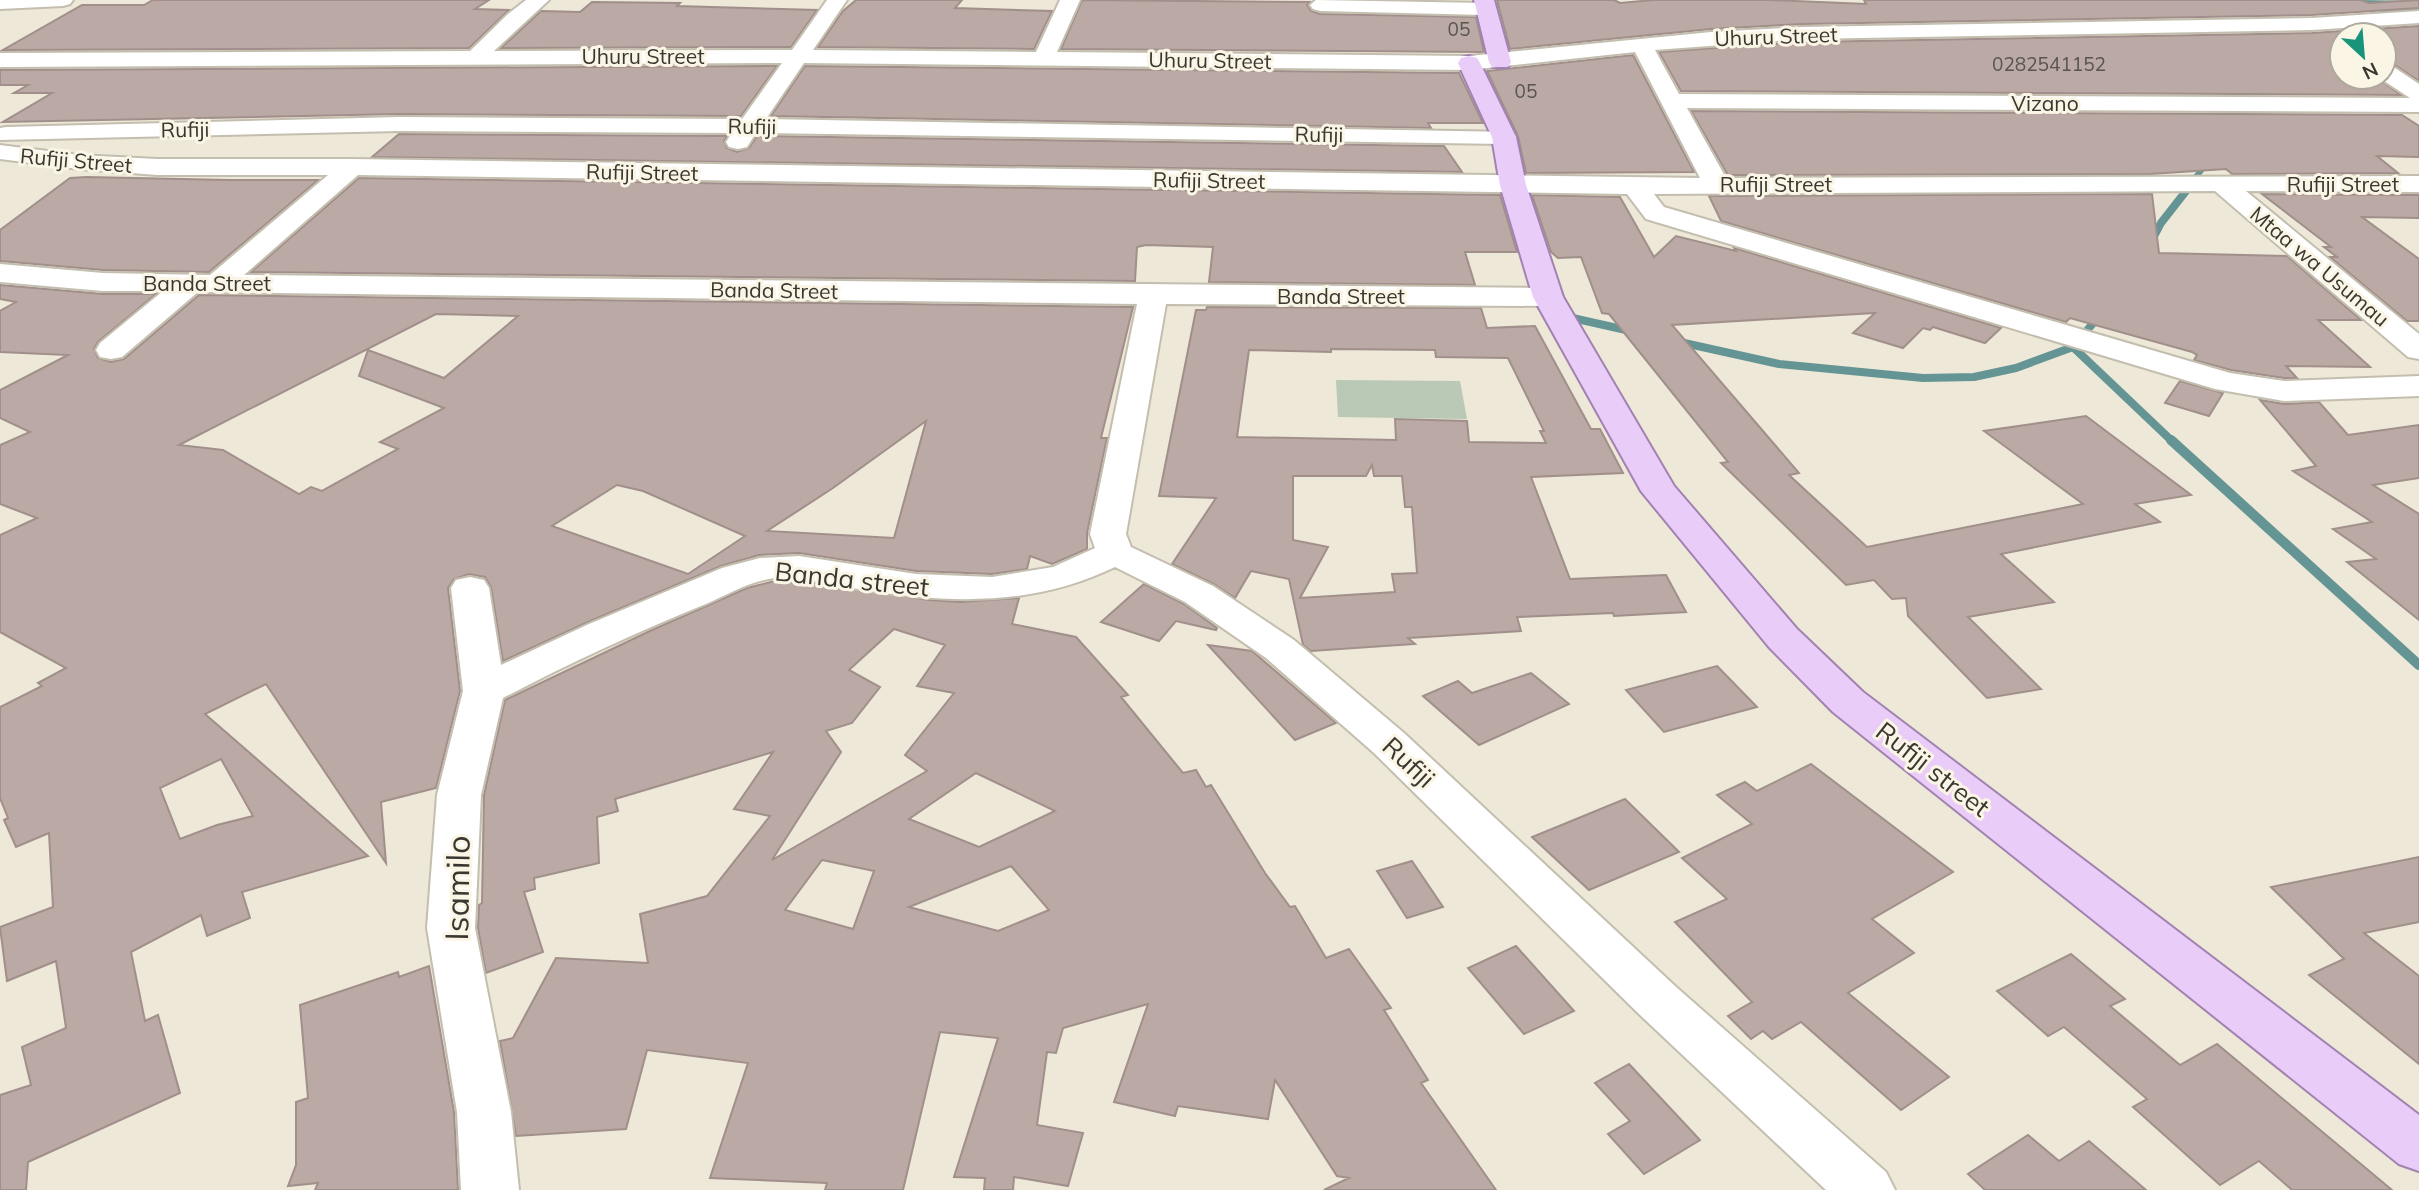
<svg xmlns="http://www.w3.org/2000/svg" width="2419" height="1190" viewBox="0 0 2419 1190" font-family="Mulish,sans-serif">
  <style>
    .green { fill: #b9c9b5 }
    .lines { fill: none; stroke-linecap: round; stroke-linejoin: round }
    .stream-far2 { stroke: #649494; stroke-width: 6 }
    .stream-far1 { stroke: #649494; stroke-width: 8 }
    .stream { stroke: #649494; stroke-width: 10 }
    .river { fill: #649494; fill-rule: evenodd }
    .building { fill: #baa9a4; stroke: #a08f8a; stroke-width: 2; fill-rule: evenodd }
    .minor-casing { stroke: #c4beaf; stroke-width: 4 }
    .major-casing { stroke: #a282b0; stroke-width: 4 }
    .minor { fill: #fff; fill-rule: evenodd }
    .major { fill: #e9cdf8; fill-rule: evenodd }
    .labels { text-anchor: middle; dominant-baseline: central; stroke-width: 6; stroke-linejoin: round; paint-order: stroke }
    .far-number-label { font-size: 19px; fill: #59544e }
    .far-street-label { font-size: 21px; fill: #393731; stroke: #fbf5e5 }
    .street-label { font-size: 26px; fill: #393731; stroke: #fbf5e5 }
    .near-street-label { font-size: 32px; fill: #393731; stroke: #fbf5e5 }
  </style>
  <rect width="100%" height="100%" fill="#eee8d8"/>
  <path class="green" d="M1336 380 1460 381 1467 419 1338 417Z"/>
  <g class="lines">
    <path class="stream-far2" d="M2184 192 2203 168 2211 166"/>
    <g class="stream-far1">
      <path d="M2151 242 2161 223 2186 191"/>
      <path d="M1565 312 1568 317 1635 332"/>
      <path d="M2100 315 2073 347 2173 442"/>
      <path d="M1675 341 1779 364 1923 378 1974 377 2016 368 2073 347"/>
    </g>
    <path class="stream" d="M2171 440 2419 665"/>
    <path class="river" d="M2358 0 2419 1V22L2363 7Z"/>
  </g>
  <g class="building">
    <path d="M153 0H489L475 9 509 10 469 48 3 50 82 5H144Z"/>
    <path d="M856 0H962L955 8 1052 11 1034 49 818 47 843 11Z"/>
    <path d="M1082 0 1310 2 1307 5 1311 11 1320 14 1476 17 1484 52 1061 49Z"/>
    <path d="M1497 0H1614L1620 3 1653 0H1771L1866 4 1864 0H2361L2369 3 2419 0V8L2312 15 1803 24 1711 29 1510 49Z"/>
    <path d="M592 2 680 3 677 6 817 10 791 47 501 48 541 11 580 12Z"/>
    <path d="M2419 26V81L2393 64 2384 62V35H2342V77H2376L2401 95 1681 91 1659 52 1803 42 2312 33Z"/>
    <path d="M1633 55 1694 172 1526 173 1518 136 1487 71Z"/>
    <path d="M777 66 741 116 400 114 3 122 52 93H14L28 85H0V70Z"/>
    <path d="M805 66 1459 73 1483 123H1428L1431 128 771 116Z"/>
    <path d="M1691 111 2402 115 2419 126V157L2377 156 2398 173 2232 174 2226 169 2150 174 1728 175Z"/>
    <path d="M399 134 727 136 724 141 727 148 737 152 749 148 757 136 1444 146 1462 172 372 157Z"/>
    <path d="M86 177 229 180H318L209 272 103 270 0 261V230L70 178Z"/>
    <path d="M359 178 1500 195 1517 252H1465L1475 285 1209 282 1213 247 1146 245 1137 247 1135 281 251 272Z"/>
    <path d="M2152 194 2159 253 2287 256 2361 320H2318L2370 367 2286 366 2297 378H2284L2231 370 2194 360 2197 355 2192 352 2070 318 2066 322 1721 221 1709 196Z"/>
    <path d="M2262 194 2419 195V218L2362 217 2419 259V321H2407L2330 257H2337L2324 247H2331Z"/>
    <path d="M1532 195 1620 197 1654 257 1676 236 1736 251 1734 248 2001 328 1985 343 1933 327 1930 330 1923 328 1903 348 1853 333 1875 313 1672 325 1799 473 1789 475 1867 547 2083 504 1984 431 2086 416 2191 495 2135 504 2160 522 2001 554 2054 602 1968 617 2041 689 1987 698 1908 616 1906 598 1892 599 1874 580 1846 585 1721 463 1728 462 1609 314 1602 313 1581 257 1558 258 1551 252Z"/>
    <path d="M0 285 103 294H156L98 342 94 349 98 358 111 362 124 359 199 295 1133 307 1101 438H1107L1087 533V549L1052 564 1030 556 1027 569 992 574 916 571 799 553 759 555 721 566 588 622 503 661 491 587 485 577 469 574 454 579 448 588 460 691 436 788 381 802 386 863 266 684 205 714 368 856 242 892 250 918 207 936 201 915 131 952 145 1021 158 1015 180 1093 28 1162 26 1190H0V1095L31 1085 22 1047 66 1028 56 961 7 981 0 927 53 907 49 833 16 847 4 820 8 818 0 798V707L42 686 38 683 66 668 0 632V535L37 518 0 504V445L30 432 0 418V390L68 355 0 352V311L16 302 0 299ZM436 314 518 316 444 378 368 350 359 376 444 408 380 442 398 449 322 491 311 487 299 494 223 450 179 445ZM926 421 894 538 767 531 833 488ZM617 485 643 491 745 536 688 574 552 526ZM221 759 253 816 217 825 180 839 160 788Z"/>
    <path d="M1207 307 1481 308 1487 328 1535 326 1591 429H1600L1623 473 1531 477 1570 579 1666 575 1686 612 1614 616 1613 613 1517 617 1521 631 1408 638 1415 644 1311 651 1303 645 1289 579 1251 571 1235 598 1214 584 1172 564 1216 498 1159 496 1196 310H1206ZM1331 349 1435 350 1436 357 1508 358 1544 431H1540L1546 443 1469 442 1467 421 1395 419 1396 440 1237 437 1249 350 1331 352ZM1372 465 1374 476H1402L1405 507H1412L1417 573 1392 574 1395 592 1300 598 1328 547 1293 540V476H1366Z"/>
    <path d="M2180 381 2223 393 2209 416 2165 403Z"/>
    <path d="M2260 400 2284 404 2319 402 2348 435 2419 425V478L2373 485 2419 514V620L2347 562 2376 559 2333 529 2372 522 2293 471 2316 466Z"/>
    <path d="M775 581 808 582 929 600 961 602 1019 598 1012 624 1076 637 1128 695 1121 697 1183 773 1196 770 1206 787 1211 785 1265 873 1290 907 1295 906 1326 958 1349 949 1391 1008 1384 1010 1428 1080 1421 1083 1496 1190H1324L1349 1178 1337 1176 1275 1080 1268 1119 1178 1106 1175 1116 1114 1102 1148 1004 1063 1028 1056 1053 1047 1052 1037 1125 1083 1133 1068 1186 1014 1177 1013 1190H984L985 1178 954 1177 998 1038 940 1032 903 1190H825L827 1183 710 1178 748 1063 647 1050 626 1129 516 1136 500 1041 513 1038 556 958 648 963 640 914 707 896 770 816 734 809 773 752 615 799 618 811 597 817 599 863 534 878 535 889 524 892 543 952 486 973 478 928 479 905 482 903 484 795 505 700 652 630 747 588ZM894 629 945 645 917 686 954 693 905 755 927 771 772 860 841 752 826 731 852 723 880 687 849 670ZM976 773 1055 811 979 847 909 819ZM822 860 874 871 853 929 785 910ZM1011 866 1049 910 998 931 909 907Z"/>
    <path d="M1144 584 1184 604 1217 628 1216 630 1176 621 1159 641 1101 622Z"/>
    <path d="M1208 645 1252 651 1336 723 1295 740Z"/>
    <path d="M1717 666 1757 707 1664 732 1626 690Z"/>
    <path d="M1531 673 1569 704 1479 745 1423 696 1458 681 1472 693Z"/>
    <path d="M1811 764 1953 872 1872 919 1914 953 1848 993 1949 1077 1901 1110 1801 1022 1772 1039 1763 1031 1751 1039 1728 1016 1752 1002 1675 922 1727 899 1682 858 1752 824 1717 795 1745 782 1757 791Z"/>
    <path d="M1625 799 1679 852 1589 890 1532 837Z"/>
    <path d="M2419 857V922L2364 933 2419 976V1064L2309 975 2344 959 2271 887Z"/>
    <path d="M1412 861 1443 907 1407 918 1377 871Z"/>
    <path d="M1516 946 1574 1011 1524 1034 1468 968Z"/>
    <path d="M2071 954 2125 999 2110 1006 2180 1065 2217 1044 2392 1190H2292L2259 1161 2220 1185 2133 1107 2147 1099 2064 1027 2048 1036 1997 991Z"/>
    <path d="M429 966 454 1112 458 1190H315L318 1183 288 1186 296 1165V1102L308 1098 300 1005 398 972 399 977Z"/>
    <path d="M1629 1064 1700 1140 1644 1174 1608 1134 1630 1121 1595 1083Z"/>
    <path d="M2028 1135 2059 1161 2089 1141 2146 1190H1985L1968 1174Z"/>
  </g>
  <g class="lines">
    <defs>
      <g id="minor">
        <path d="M0 0H73L70 4 63 6 0 9Z"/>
        <path d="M526 0H549L494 51 792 50 827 0H847L813 50 1036 52 1060 0H1080L1057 52 1469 56 1711 32 1803 27 2312 18 2419 11V23L2312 30 1803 39 1655 50 1679 94 2410 98 2378 77H2384V64L2392 66 2419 84V112L1687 108 1726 178 2419 176V192L2246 191 2419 334V359L2408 357 2215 191 1654 194 1664 207 2230 373 2284 381 2419 376V396L2284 401 2215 389 1646 219 1627 194 358 175 244 275 1548 288 1558 291 1563 297 1558 303 1548 306 1166 304 1126 534 1131 547 1213 586 1294 640 1404 733 1675 986 1886 1172 1895 1190H1826L1639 1014 1374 753 1266 658 1185 602 1115 567C1035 606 951 604 865 590 835 586 805 576 775 578 748 581 726 596 701 606 633 634 568 664 503 698L481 795 475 928 511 1112 519 1190H461L457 1112 427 928 437 795 463 691 451 588 456 580 470 577 484 580 489 588 501 665 589 624 722 568 760 558 799 556 916 574 992 577 1053 567 1095 548 1090 534 1137 304 198 292 122 357 111 359 100 357 96 350 100 343 163 291H103L0 282V264L103 273 210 275 328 175H157L79 169 0 159V145L79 155 157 159H352L1700 178 1635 52 1469 70 804 63 766 119 1513 132 1516 137 1513 142 1504 144 756 133 747 147 738 149 729 147 726 142 732 133 400 131 0 140V128L6 127 400 117 742 119 782 63 0 67V53L470 51 508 14Z"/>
        <path d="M1316 0 1485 3 1492 5 1495 9 1492 13 1485 15 1320 11 1313 9 1310 5Z"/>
      </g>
      <g id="major">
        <path d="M1474 0H1494L1511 62 1508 67H1492L1489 62Z"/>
        <path d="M1469 56 1477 58 1480 63 1516 137 1526 185 1563 297 1674 486 1797 629 1863 692 2419 1115V1171L2399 1164 1833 712 1769 647 1641 491 1533 297 1500 185 1492 137 1458 63 1461 58Z"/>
      </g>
    </defs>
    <use href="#minor" class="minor-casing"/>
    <use href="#major" class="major-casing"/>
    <use href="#minor" class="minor"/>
    <use href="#major" class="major"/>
  </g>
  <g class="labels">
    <g class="far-number-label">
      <text x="1459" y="29">05</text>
      <text x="2049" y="64">0282541152</text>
      <text x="1526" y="91">05</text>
    </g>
    <g class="far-street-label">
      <text transform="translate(1776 36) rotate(-2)">Uhuru Street</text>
      <text x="643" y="56">Uhuru Street</text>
      <text transform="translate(1210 60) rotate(1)">Uhuru Street</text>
      <text x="2045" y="103">Vizano</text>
      <text transform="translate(752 126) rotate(1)">Rufiji</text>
      <text transform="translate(185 129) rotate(-1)">Rufiji</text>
      <text transform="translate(1319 134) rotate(1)">Rufiji</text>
      <text transform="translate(76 160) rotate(5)">Rufiji Street</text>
      <text transform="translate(642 172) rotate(1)">Rufiji Street</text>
      <text transform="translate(1209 180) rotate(1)">Rufiji Street</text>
      <text x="1776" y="184">Rufiji Street</text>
      <text x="2343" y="184">Rufiji Street</text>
      <text transform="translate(2320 266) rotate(40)">Mtaa wa Usumau</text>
      <text x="207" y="283">Banda Street</text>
      <text transform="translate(774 290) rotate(1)">Banda Street</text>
      <text x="1341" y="296">Banda Street</text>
    </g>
    <g class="street-label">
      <text transform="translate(852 579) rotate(6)">Banda street</text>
      <text transform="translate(1409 762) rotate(43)">Rufiji</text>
      <text transform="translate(1933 769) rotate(38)">Rufiji street</text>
    </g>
    <g class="near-street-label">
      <text transform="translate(457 888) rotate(-89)">Isamilo</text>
    </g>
  </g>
  <g transform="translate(2363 56) rotate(154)"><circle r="33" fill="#fbf5e5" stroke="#ada99d" stroke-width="2"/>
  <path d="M0-5L12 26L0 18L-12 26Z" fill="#18947b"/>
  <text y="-10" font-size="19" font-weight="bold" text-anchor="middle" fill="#393731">N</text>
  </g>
</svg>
